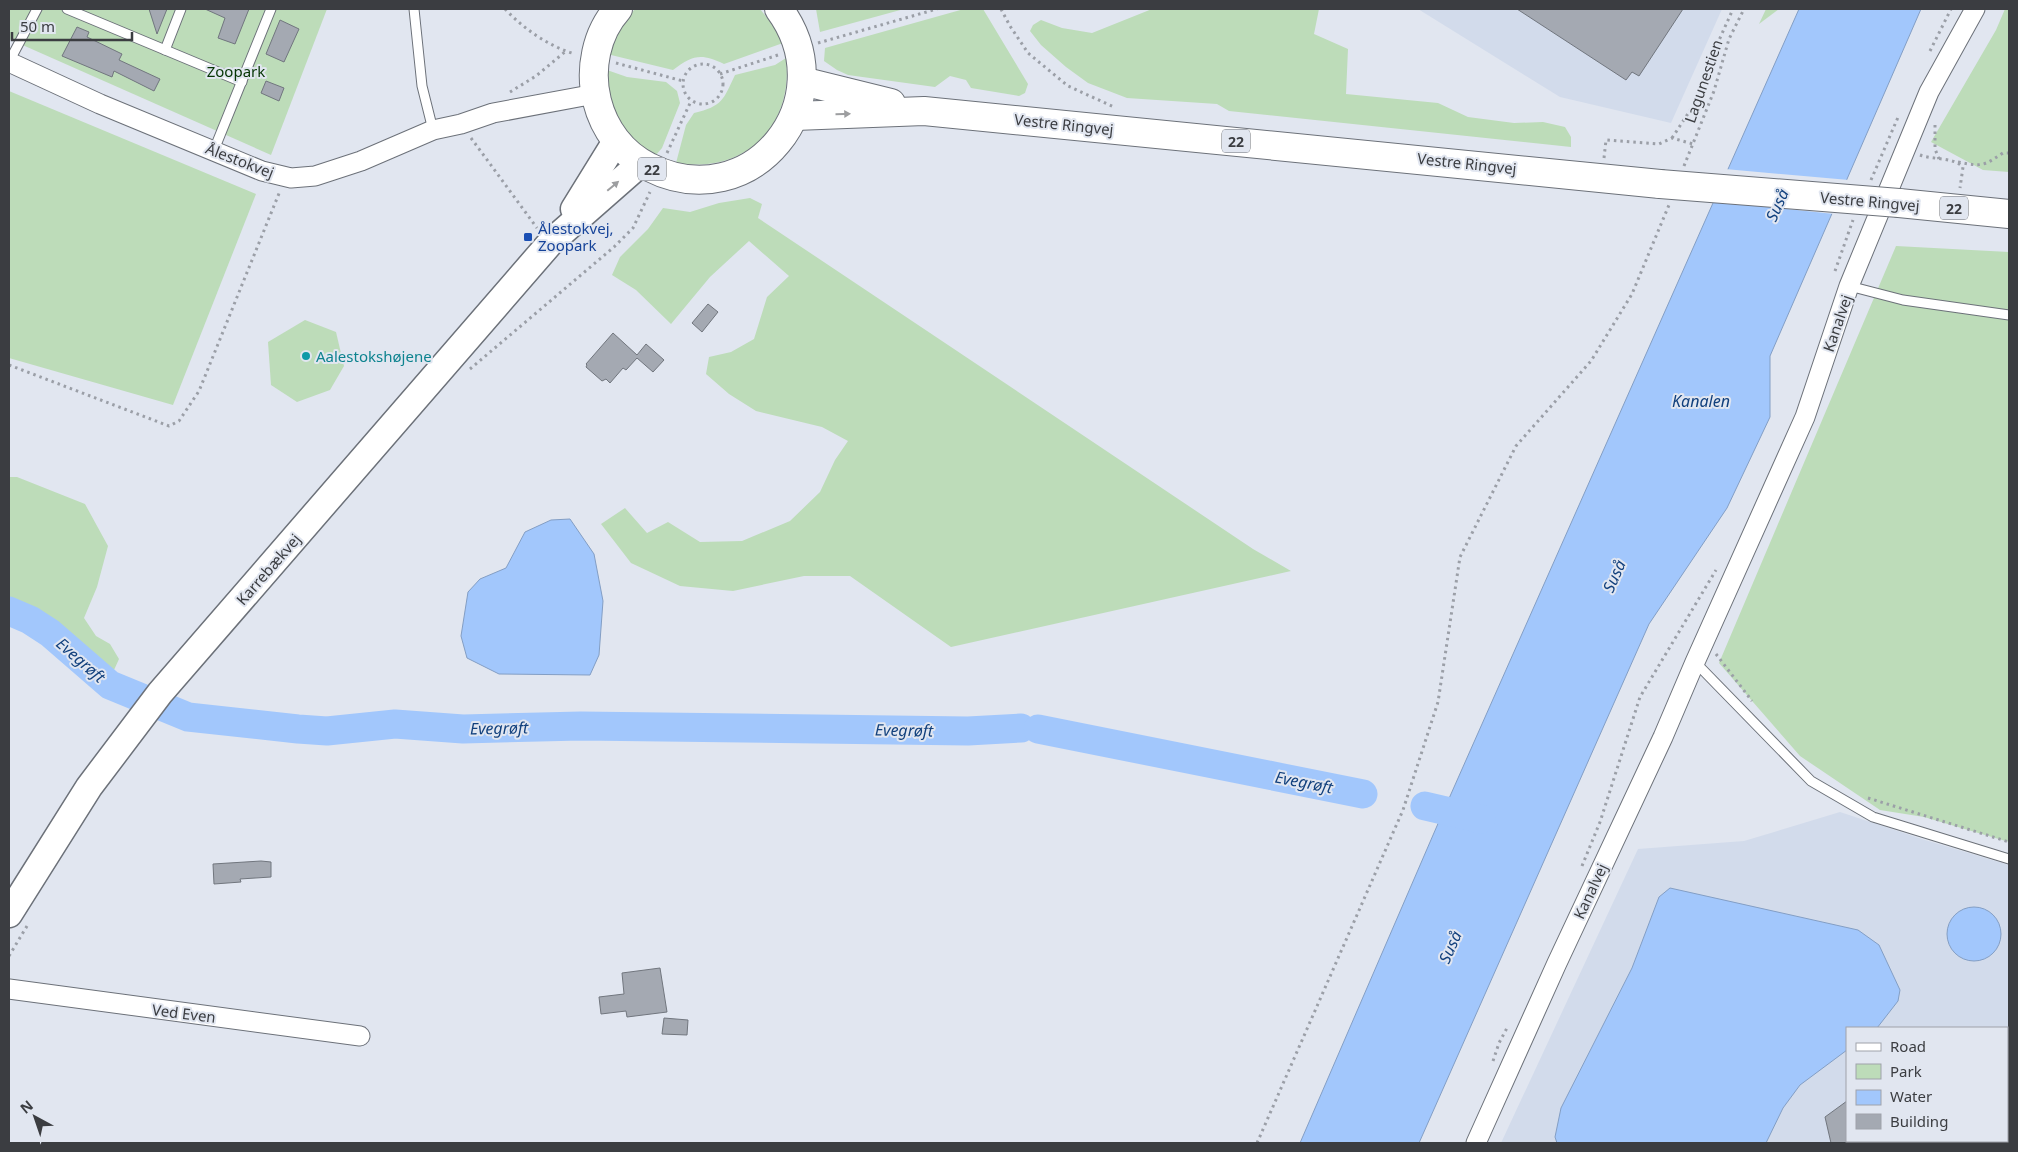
<svg xmlns="http://www.w3.org/2000/svg" width="2018" height="1152" viewBox="0 0 2018 1152" font-family="'Noto Sans',sans-serif">
  <style>
    .built { fill: #d2dbeb; fill-rule: evenodd }
    .green { fill: #bddcb9 }
    .water { fill: #a2c7fc; stroke: #839ec4 }
    .pier { fill: #e1e6f0 }
    .lines { fill: none; stroke-linecap: round; stroke-linejoin: round }
    .river { stroke: #a2c7fc; stroke-width: 29 }
    .building { fill: #a4a9b2; stroke: #71767e }
    .lane-casing { stroke: #6c7179; stroke-width: 11 }
    .street-casing { stroke: #6c7179; stroke-width: 21 }
    .secondary-casing { stroke: #6c7179; stroke-width: 29 }
    .primary-casing { stroke: #6c7179; stroke-width: 30 }
    .path { stroke: #9b9fa7; stroke-width: 3; stroke-dasharray: 2.5 4; stroke-linecap: butt }
    .lane { stroke: #fff; stroke-width: 9 }
    .street { stroke: #fff; stroke-width: 19 }
    .secondary { stroke: #fff; stroke-width: 26 }
    .primary { stroke: #fff; stroke-width: 28 }
    .primary-bridge-casing { stroke: #6c7179; stroke-width: 30; stroke-linecap: butt }
    .primary-bridge { stroke: #fff; stroke-width: 28 }
    .oneway { fill: #9d9ea0 }
    .transit-dot { fill: #1a4fb4; stroke: #e1e6f0; stroke-width: 2 }
    .culture-dot { fill: #0f9aa8; stroke: #e1e6f0; stroke-width: 2 }
    .labels { text-anchor: middle; dominant-baseline: central; stroke-width: 4; stroke-linejoin: round; paint-order: stroke }
    .shield { fill: #e1e6f0; stroke: #6d7076; stroke-width: 1 }
    .shield-label { font-size: 14px; font-weight: bold; fill: #3b3d41 }
    .park-label { font-size: 15px; fill: #053503; stroke: #e1e6f0 }
    .street-label { font-size: 15px; fill: #3b3d41; stroke: #e1e6f0 }
    .transit-label { font-size: 15px; fill: #164399; stroke: #e1e6f0; text-anchor: start }
    .culture-label { font-size: 15px; fill: #0d838f; stroke: #e1e6f0; text-anchor: start }
    .water-label { font-size: 16px; font-style: italic; fill: #11407d; stroke: #e1e6f0 }
  </style>
  <rect width="100%" height="100%" fill="#e1e6f0"/>
  <g class="built">
    <path d="M1418 9H1722L1671 123 1560 97Z"/>
    <path d="M1840 812 1925 840 2009 865V1143H1501L1638 849 1744 841ZM1847 1028H2007V1141H1847Z"/>
  </g>
  <g class="green">
    <path d="M9 9H327L271 155 9 39Z"/>
    <path d="M635 9H760L776 29 783 43 724 64C701 53 693 55 673 70L611 55 610 49 622 23Z"/>
    <path d="M816 9H904L820 32Z"/>
    <path d="M964 9H983L1028 84 1025 93 1019 96 971 88 966 80 950 76 935 87 848 75 837 70 824 61 825 48Z"/>
    <path d="M1152 9H1319L1314 34 1348 49 1346 94 1438 103 1468 117 1514 123 1543 122 1565 127 1571 137V147L1229 111 1217 104 1127 98 1088 83 1066 67 1041 45 1030 31 1033 25 1041 20 1062 28 1092 33Z"/>
    <path d="M1766 9H1779L1759 24Z"/>
    <path d="M2005 9H2009V172L1983 170 1931 142 1996 30Z"/>
    <path d="M786 58C794 127 744 174 676 163L686 125 694 113C723 106 723 100 735 75L775 65Z"/>
    <path d="M607 70 627 77 666 82 677 91 680 103 662 148 655 156C620 136 609 108 607 70Z"/>
    <path d="M9 91 256 194 173 405 9 358Z"/>
    <path d="M750 198 762 204 758 218 1253 549 1291 571 951 647 850 576H804L733 591 680 586 631 563 601 524 625 508 647 533 668 522 700 542 742 541 790 521 820 492 835 460 848 441 822 427 756 411 729 394 706 374 709 357 731 352 754 339 767 297 789 276 749 241 710 277 671 324 636 290 612 275 620 257 648 229 663 208 690 212 719 203Z"/>
    <path d="M1896 246 2009 252V842L1924 817 1880 810 1800 756 1719 663Z"/>
    <path d="M305 320 336 332 344 366 330 390 297 402 271 385 268 342Z"/>
    <path d="M9 477H17L85 504 108 546 97 587 84 618 96 636 110 644 119 659 114 670C92 664 74 643 56 629 41 618 26 609 9 601Z"/>
  </g>
  <g class="water">
    <path d="M1799 9H1921L1770 356V417L1727 508 1649 624 1419 1143H1300L1443 812Z"/>
    <path d="M570 519 594 554 603 601 599 655 590 675 499 674 467 658 461 636 468 592 480 579 506 568 525 532 551 520Z"/>
    <path d="M1670 888 1858 930 1879 945 1900 990 1898 1001 1877 1028H1847V1050L1800 1085 1783 1108 1766 1143H1557L1555 1137 1561 1108 1632 968 1659 897Z"/>
    <circle cx="1974" cy="934" r="27"/>
  </g>
  <path class="pier" d="M1725 169 1849 180 1834 214 1711 201Z"/>
  <g class="lines">
    <g class="river">
      <path d="M9 611 30 620 50 633 110 685 188 717 298 729 327 731 395 724 463 729 581 726 968 731 1021 728"/>
      <path d="M1038 729 1363 794"/>
      <path d="M1425 806 1481 819"/>
    </g>
  </g>
  <g class="building">
    <path d="M149 9H167L157 34Z"/>
    <path d="M205 9H249L235 44 218 38 225 18Z"/>
    <path d="M1517 9H1683L1639 76 1632 72 1626 80Z"/>
    <path d="M280 20 299 29 284 62 266 54Z"/>
    <path d="M77 27 89 32 87 37 122 54 119 60 160 79 154 91 114 71 112 77 62 56Z"/>
    <path d="M266 81 284 88 279 101 261 93Z"/>
    <path d="M708 304 718 312 702 332 692 323Z"/>
    <path d="M613 333 637 355 646 344 664 360 653 372 637 358 626 370 623 368 610 383 606 379 602 381 586 367 587 365 586 364Z"/>
    <path d="M261 861 271 862V877L240 879 241 882 214 884 213 864Z"/>
    <path d="M660 968 667 1012 627 1017 626 1011 601 1014 599 997 624 994 622 973Z"/>
    <path d="M664 1018 688 1020 687 1035 662 1034Z"/>
    <path d="M1847 1101V1143H1831L1825 1117Z"/>
  </g>
  <g class="lines">
    <defs>
      <g id="lane">
        <path d="M67 9 242 82"/>
        <path d="M414 9 422 86 433 130"/>
        <path d="M165 50 181 9"/>
        <path d="M9 62 37 9"/>
        <path d="M214 150 271 9"/>
        <path d="M1849 286 1903 300 2009 315"/>
        <path d="M1695 662 1811 781 1873 817 2009 859"/>
      </g>
      <g id="street">
        <path d="M9 62 100 104 262 171 291 178 315 176 361 161 433 130 461 124 493 113 595 94"/>
        <path d="M9 989 360 1036"/>
        <path d="M1476 1143 1557 963 1663 737 1695 662 1805 417 1849 286 1929 92 1975 9"/>
      </g>
      <g id="secondary">
        <path d="M574 209 616 141"/>
        <path d="M9 914 89 787 160 693 551 242 641 163"/>
      </g>
      <g id="primary">
        <path d="M618 9C596 33 589 70 597 101 604 129 622 154 649 167 751 219 847 101 779 9"/>
        <path d="M802 81 891 103"/>
        <path d="M795 116 924 111 1660 184"/>
        <path d="M1899 203 2009 214"/>
      </g>
    </defs>
    <use href="#lane" class="lane-casing"/>
    <use href="#street" class="street-casing"/>
    <use href="#secondary" class="secondary-casing"/>
    <use href="#primary" class="primary-casing"/>
    <g class="path">
      <path d="M505 9C524 29 548 46 575 54"/>
      <path d="M1001 9 1010 26 1028 53 1068 86 1114 107"/>
      <path d="M818 43 937 9"/>
      <path d="M1930 51 1951 9"/>
      <path d="M616 63 683 81"/>
      <circle cx="703" cy="84" r="20"/>
      <path d="M720 74 778 55"/>
      <path d="M510 92 536 76 566 51"/>
      <path d="M1935 125V149L1939 159"/>
      <path d="M471 138 537 228"/>
      <path d="M1672 138 1693 106 1716 47 1733 9"/>
      <path d="M667 153 691 101"/>
      <path d="M1920 155C1934 160 1953 157 1963 167L1960 188"/>
      <path d="M1604 158 1606 140 1659 144 1672 138 1693 144"/>
      <path d="M1958 162C1982 167 1983 166 2003 153H2009"/>
      <path d="M1684 166 1714 91 1729 39 1744 9"/>
      <path d="M1871 180 1899 115"/>
      <path d="M1835 271 1853 220"/>
      <path d="M9 365 169 426 179 421 199 391 280 191"/>
      <path d="M470 369 614 247 633 228 650 192"/>
      <path d="M1716 654 1752 701"/>
      <path d="M1868 798 2009 842"/>
      <path d="M1582 866 1600 822 1640 697 1716 570"/>
      <path d="M9 956 27 926"/>
      <path d="M1493 1061 1499 1043 1507 1028"/>
      <path d="M1257 1143 1403 810 1438 702 1460 557 1516 446 1591 361 1632 294 1669 205"/>
    </g>
    <use href="#lane" class="lane"/>
    <use href="#street" class="street"/>
    <use href="#secondary" class="secondary"/>
    <use href="#primary" class="primary"/>
    <defs>
      <path id="primary-bridge" d="M1660 184 1899 203"/>
    </defs>
    <use href="#primary-bridge" class="primary-bridge-casing"/>
    <use href="#primary-bridge" class="primary-bridge"/>
  </g>
  <defs><path id="oneway-solid" d="M-6-.8H1V-3.2L6.5 0L1 3.2V.8H-6Z" transform="scale(1.25)"/></defs>
  <g class="oneway">
    <use href="#oneway-solid" transform="translate(843 114) rotate(-2)"/>
    <use href="#oneway-solid" transform="translate(613 186) rotate(-40)"/>
  </g>
  <rect class="transit-dot" x="523" y="232" width="10" height="10" rx="2.5"/>
  <circle class="culture-dot" cx="306" cy="356" r="5"/>
  <g class="labels">
    <g class="shield">
      <rect x="1222" y="129.5" width="28" height="23" rx="4"/>
      <rect x="638" y="157.5" width="28" height="23" rx="4"/>
      <rect x="1940" y="196.5" width="28" height="23" rx="4"/>
    </g>
    <g class="shield-label">
      <text x="1236" y="141">22</text>
      <text x="652" y="169">22</text>
      <text x="1954" y="208">22</text>
    </g>
    <g class="park-label">
      <text x="236" y="71">Zoopark</text>
    </g>
    <g class="street-label">
      <text transform="translate(1703 81) rotate(-71)">Lagunestien</text>
      <text transform="translate(1064 124) rotate(6)">Vestre Ringvej</text>
      <text transform="translate(240 160) rotate(21)">Ålestokvej</text>
      <text transform="translate(1467 163) rotate(6)">Vestre Ringvej</text>
      <text transform="translate(1870 201) rotate(5)">Vestre Ringvej</text>
      <text transform="translate(1837 323) rotate(-71)">Kanalvej</text>
      <text transform="translate(268 569) rotate(-49)">Karrebækvej</text>
      <text transform="translate(1590 891) rotate(-65)">Kanalvej</text>
      <text transform="translate(184 1013) rotate(7)">Ved Even</text>
    </g>
    <g class="transit-label">
      <text x="538" y="228">Ålestokvej,<tspan x="538" dy="17">Zoopark</tspan></text>
    </g>
    <g class="culture-label">
      <text x="316" y="356">Aalestokshøjene</text>
    </g>
    <g class="water-label">
      <text transform="translate(1777 205) rotate(-66)">Suså</text>
      <text x="1701" y="401">Kanalen</text>
      <text transform="translate(1614 576) rotate(-66)">Suså</text>
      <text transform="translate(81 660) rotate(41)">Evegrøft</text>
      <text transform="translate(499 728) rotate(-1)">Evegrøft</text>
      <text transform="translate(904 730) rotate(1)">Evegrøft</text>
      <text transform="translate(1304 782) rotate(11)">Evegrøft</text>
      <text transform="translate(1450 947) rotate(-66)">Suså</text>
    </g>
  </g>
  <rect width="2018" height="1152" fill="none" stroke="#3b3d41" stroke-width="20"/>
  <rect x="1846" y="1027" width="162" height="115" fill="#e1e6f0" stroke="#9fa2aa"/>
  <rect x="1856" y="1043" width="25" height="8" fill="#ffffff" stroke="#9fa2aa"/>
  <text x="1890" y="1052" font-size="15" fill="#3b3d41">Road</text>
  <rect x="1856" y="1064" width="25" height="15" fill="#bddcb9" stroke="#9fa2aa"/>
  <text x="1890" y="1077" font-size="15" fill="#3b3d41">Park</text>
  <rect x="1856" y="1090" width="25" height="15" fill="#a2c7fc" stroke="#9fa2aa"/>
  <text x="1890" y="1102" font-size="15" fill="#3b3d41">Water</text>
  <rect x="1856" y="1114" width="25" height="15" fill="#a4a9b2" stroke="#9fa2aa"/>
  <text x="1890" y="1127" font-size="15" fill="#3b3d41">Building</text>
  <g transform="translate(35 1117) rotate(320)" stroke="#e1e6f0" stroke-width="4" paint-order="stroke">
  <path d="M0-4L9 19L0 12L-9 19Z" fill="#3b3d41"/>
  <text y="-8" font-size="14" font-weight="bold" text-anchor="middle" fill="#3b3d41">N</text>
  </g>
  <path d="M12 32v8h120v-8" fill="none" stroke="#3b3d41" stroke-width="2.5"/>
  <text x="20" y="32" font-size="15" fill="#3b3d41" stroke="#e1e6f0" stroke-width="4" paint-order="stroke">50 m</text>
</svg>
